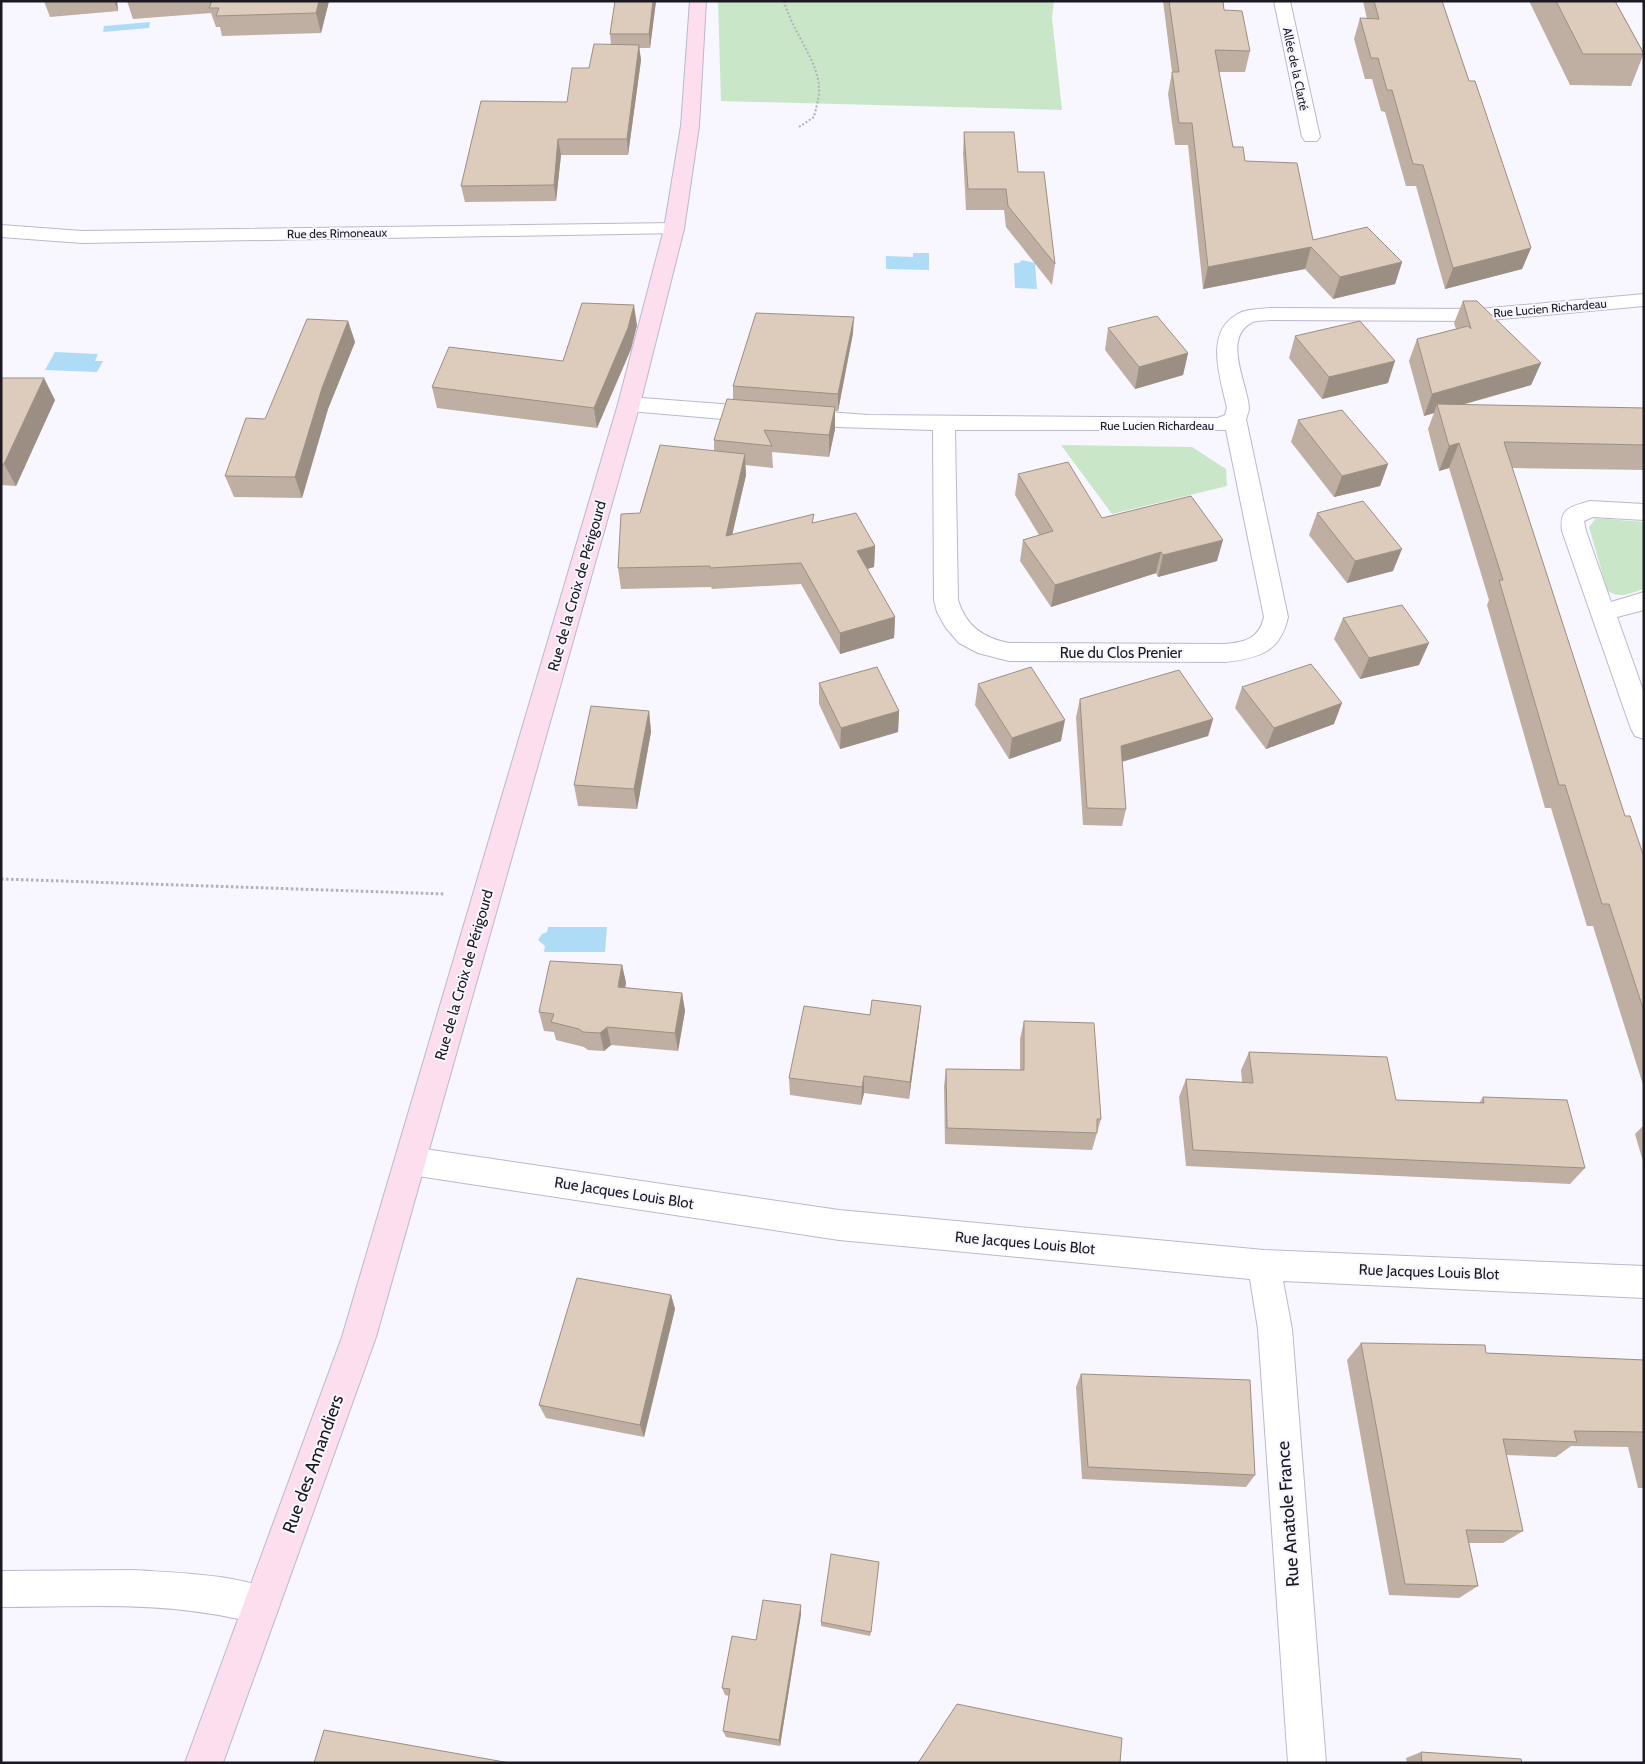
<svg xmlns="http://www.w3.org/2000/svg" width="1645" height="1764" viewBox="0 0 1645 1764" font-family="Cabin,sans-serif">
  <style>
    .green { fill: #c9e7c8 }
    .water { fill: #aedcf7 }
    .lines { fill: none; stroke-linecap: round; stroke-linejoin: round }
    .street-casing { stroke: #bbb8cc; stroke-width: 2 }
    .secondary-casing { stroke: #bbb8cc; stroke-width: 2 }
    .path-far1 { stroke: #b2b0b9; stroke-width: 2; stroke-dasharray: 2 2; stroke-linecap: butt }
    .path { stroke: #b2b0b9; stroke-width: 3; stroke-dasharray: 2.5 2.5; stroke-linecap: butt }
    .street { fill: #fff; fill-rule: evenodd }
    .secondary { fill: #fcdeee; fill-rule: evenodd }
    .wall { fill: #beafa2 }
    .shaded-wall { fill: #9b8f84 }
    .building { fill: #ddccbc; stroke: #9b8f84 }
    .labels { text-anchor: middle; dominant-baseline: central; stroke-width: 4; stroke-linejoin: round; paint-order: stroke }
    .far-street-label { font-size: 12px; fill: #1b1921; stroke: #f8f6ff }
    .street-label { font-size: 15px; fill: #1b1921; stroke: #f8f6ff }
    .near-street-label { font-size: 18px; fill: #1b1921; stroke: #f8f6ff }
  </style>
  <rect width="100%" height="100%" fill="#f8f6ff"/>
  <g class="green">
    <path d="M718 1H1054L1052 18 1062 110 721 101Z"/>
    <path d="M1061 445 1192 447 1226 469 1227 486 1112 514Z"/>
    <path d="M1596 518 1644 522V589C1630 593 1619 600 1607 590L1589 527Z"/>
  </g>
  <g class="water">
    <path d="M150 22 149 28 103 32 104 26Z"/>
    <path d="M913 253H929V270L886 269V256L913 257Z"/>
    <path d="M1022 260 1035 263 1037 289 1015 288 1014 263H1019Z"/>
    <path d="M55 352 98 354 95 361H103L97 372 45 370Z"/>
    <path d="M548 927H607L605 952H544L545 946 538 940 542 934 547 932Z"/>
  </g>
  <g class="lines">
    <defs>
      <g id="street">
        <path d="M1274 1H1290L1320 137 1317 141H1305L1302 137Z"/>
        <path d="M674 223 681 225 684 229 681 233 82 243 1 237V225L82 231Z"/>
        <path d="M1644 294V306L1479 321 1270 320C1264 321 1256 320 1251 323 1222 339 1248 385 1249 408 1249 411 1247 416 1246 419L1288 617C1280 653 1258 658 1225 662L1009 661 978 653 959 643 946 628 937 612 934 600 933 430 805 426 629 411 621 409 618 404 621 399 629 397 868 415 1218 418 1225 415 1227 408C1221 380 1204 334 1236 315 1245 309 1259 309 1270 308L1479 309ZM955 430H1226L1264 617C1259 639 1245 642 1225 644L1009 643C983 638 966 626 958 600Z"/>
        <path d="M1590 501 1644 504V520L1593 517 1584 521 1586 531 1611 602 1644 592V610L1617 617 1644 693V739L1635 736 1631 729 1562 531C1559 508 1570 507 1590 501Z"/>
        <path d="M411 1147 839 1210 1264 1250 1644 1266V1298L1283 1281 1292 1329 1326 1763H1288L1258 1329 1250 1279 839 1240 411 1175 400 1171 396 1161 400 1151Z"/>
        <path d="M134 1570C178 1573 234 1574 275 1591L280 1604 275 1617C255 1625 233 1617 212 1614 142 1602 71 1607 1 1607V1571Z"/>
      </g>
      <path id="secondary" d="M690 1H706L699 126 684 229 640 404 376 1337 223 1763H185L342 1337 618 404 664 229 681 126Z"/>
    </defs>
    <use href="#street" class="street-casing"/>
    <use href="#secondary" class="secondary-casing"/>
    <path class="path-far1" d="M784 1C791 29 818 61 819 87 820 97 816 107 814 117L799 127"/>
    <path class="path" d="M1 879 445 894"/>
    <use href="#street" class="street"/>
    <use href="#secondary" class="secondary"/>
  </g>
  <g class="wall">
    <path d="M44 1H117L118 11 50 17Z"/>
    <path d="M127 1H329L321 33 222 36 220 27H216L211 13 133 19Z"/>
    <path d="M615 1H656L650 48H639L641 60 628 155H561L556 201 465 202 461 186 567 102 589 68 611 44 610 34Z"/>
    <path d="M1163 1H1223L1224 10 1250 51 1245 72H1219L1233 147 1245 161 1313 240 1402 262 1395 284 1333 299 1305 269 1203 289 1188 145H1175L1168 94 1172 72Z"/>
    <path d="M1363 1H1442L1469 81 1531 248 1522 269 1445 289 1416 186H1406L1385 112 1381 111 1372 79H1365L1354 39 1360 18 1367 19Z"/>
    <path d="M1529 1H1615L1644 53 1631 86 1570 85Z"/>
    <path d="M964 132 1018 172 1055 264 1052 285 1006 227 1004 210H966L963 153Z"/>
    <path d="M1463 301 1541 363 1531 385 1462 405 1644 408V470L1512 468 1625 816 1644 857V1088L1593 926H1587L1551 808H1545L1487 605 1489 600 1449 468 1439 471 1428 429 1434 413 1424 416 1409 361 1417 339 1456 329 1454 323Z"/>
    <path d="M348 321 355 342 328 409 302 498 234 497 225 476 265 419Z"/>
    <path d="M637 325 631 349 597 428 437 408 432 387 563 361Z"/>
    <path d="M1108 328 1188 353 1183 375 1135 389 1105 350Z"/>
    <path d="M853 333 838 411H835V429L829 457 772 452 773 468 745 465 746 475 732 535 814 523 875 546 874 567 867 569 895 617 894 638 840 654 801 584 712 589 711 587 621 589 618 568 640 513 714 451V440L733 400V386Z"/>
    <path d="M1295 336 1388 383 1322 399 1289 358Z"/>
    <path d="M1 378 55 400 16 486 1 485Z"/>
    <path d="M1298 420 1388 464 1380 486 1334 497 1291 442Z"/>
    <path d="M1018 474 1102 518 1217 561 1158 577 1156 573 1051 607 1020 561 1023 540 1039 535 1015 495Z"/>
    <path d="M1317 513 1393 571 1347 583 1309 535Z"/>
    <path d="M1343 618 1419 665 1360 679 1334 639Z"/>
    <path d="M819 683 899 711 898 732 840 749 819 704Z"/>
    <path d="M978 684 1061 741 1009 759 975 705Z"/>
    <path d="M1242 687 1334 724 1266 749 1235 708Z"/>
    <path d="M1080 699 1213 719 1208 736 1122 762 1126 809 1122 826 1083 825 1076 717Z"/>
    <path d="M649 711 651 732 637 809 578 806 574 785Z"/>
    <path d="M622 965 626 983 625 988 682 993 685 1011 678 1051 611 1045 604 1051 588 1050 584 1047 556 1040 554 1032 544 1031 539 1012Z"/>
    <path d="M1024 1021 1101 1119 1092 1150 945 1144 944 1086 946 1069 1020 1070V1039Z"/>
    <path d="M919 1024 909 1099 864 1093 861 1105 790 1095 789 1078Z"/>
    <path d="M1249 1052 1396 1100 1479 1103 1483 1097 1585 1168 1570 1184 1186 1166 1179 1097 1186 1079 1242 1082 1241 1070Z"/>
    <path d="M1644 1125V1165L1635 1134Z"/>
    <path d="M671 1295 675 1309 644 1437 546 1418 539 1405Z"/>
    <path d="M1361 1343 1486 1353 1644 1360V1488H1638L1628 1447 1571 1446 1556 1457 1506 1455 1523 1531 1503 1543H1469L1478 1586 1459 1598 1389 1595 1347 1360Z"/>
    <path d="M1081 1374 1255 1475 1246 1487 1082 1479 1076 1387Z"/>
    <path d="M801 1605V1614L780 1746 726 1737 723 1731 729 1696 725 1695 722 1688 756 1640Z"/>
    <path d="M821 1622 871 1632 870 1636 821 1626Z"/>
    <path d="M1421 1752 1522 1763H1407L1406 1758Z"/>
  </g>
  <g class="shaded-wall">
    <path d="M114 1H117L118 11Z"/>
    <path d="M319 1H329L321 33 316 13Z"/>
    <path d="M653 1H656L650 48 649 34Z"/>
    <path d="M639 45 641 60 628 155 627 139Z"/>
    <path d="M558 139 561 155 556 201 554 185Z"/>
    <path d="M1311 247 1305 269 1203 289 1208 267Z"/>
    <path d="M1531 248 1522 269 1445 289 1453 268Z"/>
    <path d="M1402 262 1395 284 1333 299 1340 277Z"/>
    <path d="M634 305 637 325 631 349 597 428 594 408Z"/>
    <path d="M854 317 853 333 838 411V394Z"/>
    <path d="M348 321 355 342 328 409 302 498 295 477 322 388Z"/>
    <path d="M1188 353 1183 375 1135 389 1139 367Z"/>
    <path d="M1395 361 1388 383 1322 399 1329 377Z"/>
    <path d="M1541 363 1531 385 1439 411 1437 404 1434 413 1424 416 1432 394Z"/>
    <path d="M44 378 55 400 16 486 4 464Z"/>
    <path d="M835 407V429L829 457V435Z"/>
    <path d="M1459 443 1449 468 1439 471 1449 446Z"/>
    <path d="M745 454 746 475 727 557 726 536Z"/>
    <path d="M1388 464 1380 486 1334 497 1342 476Z"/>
    <path d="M1223 540 1217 561 1158 577 1163 555Z"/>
    <path d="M875 546 874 567 856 572 857 551Z"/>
    <path d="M1402 549 1393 571 1347 583 1355 561Z"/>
    <path d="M1161 552 1156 573 1051 607 1055 585Z"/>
    <path d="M895 617 894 638 840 654V633Z"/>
    <path d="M1429 643 1419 665 1360 679 1369 658Z"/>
    <path d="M1342 703 1334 724 1266 749 1274 728Z"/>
    <path d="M649 711 651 732 637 809 634 789Z"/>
    <path d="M899 711 898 732 840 749 841 728Z"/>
    <path d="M1213 719 1208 736 1117 763 1121 746Z"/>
    <path d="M1065 720 1061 741 1009 759 1012 738Z"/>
    <path d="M622 965 626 983 621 1006 618 987Z"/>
    <path d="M682 993 685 1011 678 1051 675 1033Z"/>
    <path d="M921 1006 919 1024 909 1099 910 1082Z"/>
    <path d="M607 1027 611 1045 604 1051 600 1033Z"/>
    <path d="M864 1076V1093L861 1105 862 1087Z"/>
    <path d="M671 1295 675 1309 644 1437 640 1425Z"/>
    <path d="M801 1605V1614L780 1746 779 1740Z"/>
  </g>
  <g class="building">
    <path d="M212 1H319L316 13 216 16 219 8H209Z"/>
    <path d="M615 1H653L649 34H610Z"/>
    <path d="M1169 1H1223L1224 10 1242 11 1250 51 1215 50 1233 147H1243L1245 161 1297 163 1313 240 1367 227 1402 262 1340 277 1311 247 1208 267 1192 123H1179L1172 72H1179Z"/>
    <path d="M1374 1H1442L1469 81H1475L1531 248 1453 268 1423 165 1413 164 1392 90H1387L1378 58H1371L1360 18 1379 19Z"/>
    <path d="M1556 1H1615L1644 54H1583Z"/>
    <path d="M594 44 639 45 627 139H558L554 185 461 186 481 101 567 102 572 68H589Z"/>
    <path d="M964 132H1014L1018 172H1044L1055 264 1008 206 1006 189H968Z"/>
    <path d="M1463 301H1477L1541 363 1432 394 1417 339 1468 326 1471 329Z"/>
    <path d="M582 303 634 305 628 328 594 408 432 387 449 347 563 361Z"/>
    <path d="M756 313 854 317 838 394 733 386Z"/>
    <path d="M1157 316 1188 353 1139 367 1108 328Z"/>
    <path d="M307 319 348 321 322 388 295 477 225 476 246 418 265 419Z"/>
    <path d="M1360 321 1395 361 1329 377 1295 336Z"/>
    <path d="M1 378H44L4 464H1Z"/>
    <path d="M727 399 835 407 829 435 764 430 772 446 714 440Z"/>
    <path d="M1437 404 1644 408V445L1504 442 1625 816H1630L1644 857V1011L1609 904H1602L1565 785H1559L1499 580H1503L1459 443 1449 446Z"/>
    <path d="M1342 410 1388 464 1342 476 1298 420Z"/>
    <path d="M660 445 745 454 726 536 814 514 812 523 856 513 875 546 857 551 895 617 840 633 801 563 710 568V566L618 568 621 514 640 513Z"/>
    <path d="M1068 462 1102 518 1191 496 1223 540 1163 555 1161 552 1055 585 1023 540 1053 531 1018 474Z"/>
    <path d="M1363 501 1402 549 1355 561 1317 513Z"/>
    <path d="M1402 605 1429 643 1369 658 1343 618Z"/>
    <path d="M1311 664 1342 703 1274 728 1242 687Z"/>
    <path d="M877 667 899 711 841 728 819 683Z"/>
    <path d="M1031 667 1065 720 1012 738 978 684Z"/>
    <path d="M1179 670 1213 719 1121 746 1126 809 1087 808 1080 699Z"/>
    <path d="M591 706 649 711 634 789 574 785Z"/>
    <path d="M550 961 622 965 618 987 682 993 675 1033 607 1027 600 1033 583 1032 579 1029 551 1022 554 1014 539 1012Z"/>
    <path d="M872 1000 921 1006 910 1082 864 1076 862 1087 789 1078 804 1006 870 1015Z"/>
    <path d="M1024 1021 1094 1023 1101 1119H1097V1133L947 1128 946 1069 1024 1070Z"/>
    <path d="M1249 1052 1387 1057 1396 1100 1484 1103 1483 1097 1567 1100 1585 1168 1193 1150 1186 1079 1253 1083Z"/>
    <path d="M577 1278 671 1295 640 1425 539 1405Z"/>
    <path d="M1361 1343 1485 1345 1486 1353 1644 1360V1432L1574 1431 1577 1442 1503 1439 1523 1531 1466 1530 1478 1586 1405 1584Z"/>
    <path d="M1081 1374 1250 1380 1255 1475 1088 1467Z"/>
    <path d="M831 1554 879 1562 871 1632 821 1622Z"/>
    <path d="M763 1600 801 1605 779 1740 723 1731 730 1689 722 1688 732 1636 756 1640Z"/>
    <path d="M957 1704 1122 1738 1120 1763H918Z"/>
    <path d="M324 1730 510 1763H314Z"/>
    <path d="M1421 1752 1521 1759 1522 1763H1422Z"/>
  </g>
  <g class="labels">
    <g class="far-street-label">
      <text transform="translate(1296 69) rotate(78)">Allée de la Clarté</text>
      <text transform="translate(337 233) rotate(-1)">Rue des Rimoneaux</text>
      <text transform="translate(1550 308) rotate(-5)">Rue Lucien Richardeau</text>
      <text x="1157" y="425">Rue Lucien Richardeau</text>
    </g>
    <g class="street-label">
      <text transform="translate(577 586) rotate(-74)">Rue de la Croix de Périgourd</text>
      <text x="1121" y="653">Rue du Clos Prenier</text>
      <text transform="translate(464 975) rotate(-74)">Rue de la Croix de Périgourd</text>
      <text transform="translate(624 1193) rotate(9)">Rue Jacques Louis Blot</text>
      <text transform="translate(1025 1243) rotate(5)">Rue Jacques Louis Blot</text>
      <text transform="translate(1429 1272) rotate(2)">Rue Jacques Louis Blot</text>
    </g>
    <g class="near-street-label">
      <text transform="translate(313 1464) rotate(-70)">Rue des Amandiers</text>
      <text transform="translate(1288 1514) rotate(-94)">Rue Anatole France</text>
    </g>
  </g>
  <rect width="1645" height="1764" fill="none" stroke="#1b1921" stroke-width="5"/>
</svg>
